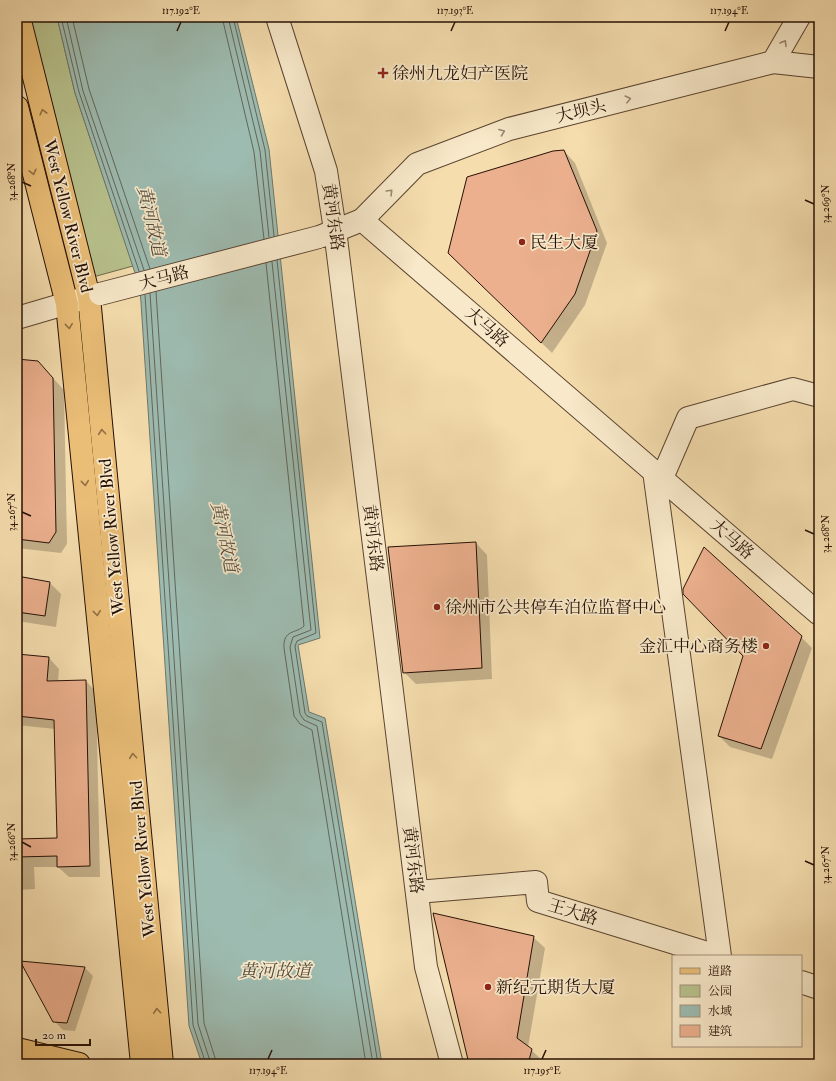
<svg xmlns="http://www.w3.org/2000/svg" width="836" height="1081" viewBox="0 0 836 1081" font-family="'IM FELL Double Pica','Noto Serif SC',serif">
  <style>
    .green { fill: #b8c28d; stroke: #6f6949 }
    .water { fill: #9dbbb0; stroke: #6d776c }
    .shadow { fill: #0003 }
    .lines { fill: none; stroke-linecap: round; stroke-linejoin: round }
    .shore { stroke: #62665a; stroke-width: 1 }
    .building { fill: #ecb08e; stroke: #261005 }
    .minor-casing { stroke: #5a432f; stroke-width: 24 }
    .major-casing { stroke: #261005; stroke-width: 24 }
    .minor { stroke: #f8e9ca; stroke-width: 22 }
    .major { stroke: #eabe77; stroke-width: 22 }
    .minor-bridge-casing { stroke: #5a432f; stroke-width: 24; stroke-linecap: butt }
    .minor-bridge { stroke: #f8e9ca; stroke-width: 22 }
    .oneway { stroke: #9a8771 }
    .oneway2 { stroke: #927044 }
    .ticks { fill: none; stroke: #261005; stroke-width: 1.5 }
    .poi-dot { fill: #8f2418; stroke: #f8e9ca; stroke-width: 1.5 }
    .labels { text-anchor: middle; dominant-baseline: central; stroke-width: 3.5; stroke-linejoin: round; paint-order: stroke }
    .poi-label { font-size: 17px; fill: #261005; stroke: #f8e9ca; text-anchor: start }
    .street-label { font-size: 17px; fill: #261005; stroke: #f8e9ca }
    .water-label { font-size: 18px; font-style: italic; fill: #504c41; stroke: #f8e9ca }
    .neatline { fill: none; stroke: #261005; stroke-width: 1.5 }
    .ticks-label { font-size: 10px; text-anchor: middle; fill: #261005 }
  </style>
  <rect width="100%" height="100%" fill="#f5ddae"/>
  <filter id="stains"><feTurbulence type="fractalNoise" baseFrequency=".005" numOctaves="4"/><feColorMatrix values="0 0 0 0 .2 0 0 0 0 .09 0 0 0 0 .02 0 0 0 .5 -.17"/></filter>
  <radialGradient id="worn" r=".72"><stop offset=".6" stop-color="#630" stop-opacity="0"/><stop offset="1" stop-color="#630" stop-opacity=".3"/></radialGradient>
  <path class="green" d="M27 17H57L75 93 133 266 93 277Z"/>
  <path class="water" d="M57 17H236L269 149 320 638 298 645 309 712 325 718 382 1064H202L189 1026 140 288 75 93Z"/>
  <g class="shadow">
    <path d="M564 151 575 163 607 243 585 305 552 353 461 264Z"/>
    <path d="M38 362 64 390 67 544 61 553 17 548V363Z"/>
    <path d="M476 543 487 555 492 679 416 684 404 672Z"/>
    <path d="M17 577 50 583 61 594 56 627 17 621Z"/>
    <path d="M801 637 812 648 772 759 730 747 719 736 744 655Z"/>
    <path d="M17 655 49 658 59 669 58 681H86L96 692 100 877H69L58 867H34L35 889 17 890V840L58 839 55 729 17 725Z"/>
    <path d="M17 923 21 927 17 945Z"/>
    <path d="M533 937 545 948 528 1047 543 1061 542 1064H470Z"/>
    <path d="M22 962 85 968 93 976 75 1031 63 1030 54 1021Z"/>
  </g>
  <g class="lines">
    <g class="shore">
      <path d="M61 17 79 92 139 271"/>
      <path d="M66 17 83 91 144 270"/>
      <path d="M72 17 89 89 150 269"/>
      <path d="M222 17 254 152 264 239"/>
      <path d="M228 17 260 151 269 237"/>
      <path d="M233 17 265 150 274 236"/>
      <path d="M277 260 316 633 297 641 295 646 305 713 307 716 322 722 378 1064"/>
      <path d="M272 262 311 630 293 637 290 647 300 714 304 720 317 726 373 1064"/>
      <path d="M266 263 304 626C296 634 283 629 284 648L294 716 300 724 312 730 366 1064"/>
      <path d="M156 292 204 1023 217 1064"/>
      <path d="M150 293 198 1024 211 1064"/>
      <path d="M145 295 193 1025 206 1064"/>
    </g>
  </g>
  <g class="building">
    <path d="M564 150 597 231 575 294 541 343 448 253 467 177 553 151Z"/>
    <path d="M17 359 38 361 53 378 56 532 49 543 17 539Z"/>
    <path d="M476 542 482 668 403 673 388 547Z"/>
    <path d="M704 547 802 636 761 749 718 736 743 656 683 594V589Z"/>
    <path d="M17 576 50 582 45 616 17 612Z"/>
    <path d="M17 654 49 657 47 681 86 680 90 866 57 867V856L17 857V839L57 838 54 720 17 716Z"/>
    <path d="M433 913 534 936 517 1038 532 1049 528 1064H469Z"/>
    <path d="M20 961 85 967 67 1023 53 1022Z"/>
  </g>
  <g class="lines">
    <defs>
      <g id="minor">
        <path d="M277 17 326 171 335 230 426 967 452 1064"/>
        <path d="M773 62 819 67"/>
        <path d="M362 220 417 164 509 129 773 62 799 17"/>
        <path d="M322 236 362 220 819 614"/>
        <path d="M17 318 85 298"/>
        <path d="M654 471 720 956"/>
        <path d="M662 478 688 418 793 389 819 396"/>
        <path d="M417 892 536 882 538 901 717 956"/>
        <path d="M801 982 819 988"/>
      </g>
      <g id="major">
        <path d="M19 17 89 297 162 1064"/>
        <path d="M17 107 67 304 142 1064"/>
        <path d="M17 1049 79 1064"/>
      </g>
    </defs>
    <use href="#minor" class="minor-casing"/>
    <use href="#major" class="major-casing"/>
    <use href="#minor" class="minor"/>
    <use href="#major" class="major"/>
    <defs>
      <path id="minor-bridge" d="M100 294 319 237"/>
    </defs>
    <use href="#minor-bridge" class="minor-bridge-casing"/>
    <use href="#minor-bridge" class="minor-bridge"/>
  </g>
  <defs><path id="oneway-chevron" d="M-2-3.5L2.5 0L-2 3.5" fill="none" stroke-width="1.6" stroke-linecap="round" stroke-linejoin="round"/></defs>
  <g class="oneway">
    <use href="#oneway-chevron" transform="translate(784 43) rotate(-60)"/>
    <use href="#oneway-chevron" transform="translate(628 99) rotate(-14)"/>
    <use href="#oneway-chevron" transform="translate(502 132) rotate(-21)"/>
    <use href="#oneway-chevron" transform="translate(390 192) rotate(-45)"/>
  </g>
  <g class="oneway2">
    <use href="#oneway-chevron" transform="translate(43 112) rotate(-104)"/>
    <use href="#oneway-chevron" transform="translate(33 172) rotate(76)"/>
    <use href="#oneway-chevron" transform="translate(69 326) rotate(84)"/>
    <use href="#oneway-chevron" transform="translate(102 432) rotate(-95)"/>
    <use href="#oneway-chevron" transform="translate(85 483) rotate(84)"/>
    <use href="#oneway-chevron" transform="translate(97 613) rotate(84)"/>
    <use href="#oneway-chevron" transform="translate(133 756) rotate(-95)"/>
    <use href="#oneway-chevron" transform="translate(157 1011) rotate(-95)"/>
  </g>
  <path class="ticks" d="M177 31 181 22M451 31 455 22M725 31 729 22M22 182 31 186M805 200 814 204M22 512 31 516M805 530 814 534M22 842 31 847M805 861 814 865M268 1059 272 1050M542 1059 546 1050"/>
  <g class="poi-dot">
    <path d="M381 67h4v4h4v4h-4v4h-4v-4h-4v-4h4z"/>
    <circle cx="522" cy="242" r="4"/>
    <circle cx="437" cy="607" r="4"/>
    <circle cx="766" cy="646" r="4"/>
    <circle cx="488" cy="987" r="4"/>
  </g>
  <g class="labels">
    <g class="poi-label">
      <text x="392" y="73">徐州九龙妇产医院</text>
      <text x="530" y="242">民生大厦</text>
      <text x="445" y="607">徐州市公共停车泊位监督中心</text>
      <text x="758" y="646" text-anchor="end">金汇中心商务楼</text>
      <text x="496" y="987">新纪元期货大厦</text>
    </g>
    <g class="street-label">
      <text transform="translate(581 111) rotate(-14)">大坝头</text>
      <text transform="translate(68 216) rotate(76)">West Yellow River Blvd</text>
      <text transform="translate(333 217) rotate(82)">黄河东路</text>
      <text transform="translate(164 278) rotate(-15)">大马路</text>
      <text transform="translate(487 327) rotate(41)">大马路</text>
      <text transform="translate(112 537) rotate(-95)">West Yellow River Blvd</text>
      <text transform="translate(373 538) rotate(83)">黄河东路</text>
      <text transform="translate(732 539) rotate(41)">大马路</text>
      <text transform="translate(143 859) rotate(-95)">West Yellow River Blvd</text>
      <text transform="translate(413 860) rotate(83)">黄河东路</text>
      <text transform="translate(573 912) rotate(17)">王大路</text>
    </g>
    <g class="water-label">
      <text transform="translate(151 221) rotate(77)">黄河故道</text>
      <text transform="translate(224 537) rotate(78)">黄河故道</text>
      <text x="275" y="971">黄河故道</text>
    </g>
  </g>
  <rect width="836" height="1081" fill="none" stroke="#f5ddae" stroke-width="44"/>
  <rect x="672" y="955" width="130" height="92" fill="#f8e9ca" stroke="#a4927b"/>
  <rect x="680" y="968" width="20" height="6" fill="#eabe77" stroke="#a4927b"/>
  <text x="708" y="975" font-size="12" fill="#261005">道路</text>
  <rect x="680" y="985" width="20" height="12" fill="#b8c28d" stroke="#a4927b"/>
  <text x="708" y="995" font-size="12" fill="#261005">公园</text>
  <rect x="680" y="1005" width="20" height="12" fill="#9dbbb0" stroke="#a4927b"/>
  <text x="708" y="1015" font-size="12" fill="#261005">水域</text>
  <rect x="680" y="1025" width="20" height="12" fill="#ecb08e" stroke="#a4927b"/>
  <text x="708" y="1035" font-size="12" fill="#261005">建筑</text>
  <path d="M36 1039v6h54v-6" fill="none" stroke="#261005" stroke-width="2"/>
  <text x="42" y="1039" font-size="12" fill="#261005" stroke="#f8e9ca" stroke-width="3" paint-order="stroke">20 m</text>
  <rect x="22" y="22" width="792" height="1037" class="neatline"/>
  <g class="ticks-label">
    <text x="181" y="14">117.192°E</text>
    <text x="455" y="14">117.193°E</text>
    <text x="729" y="14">117.194°E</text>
    <text transform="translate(11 182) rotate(-90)" y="4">34.268°N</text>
    <text transform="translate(825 204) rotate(-90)" y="4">34.269°N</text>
    <text transform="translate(11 512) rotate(-90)" y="4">34.267°N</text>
    <text transform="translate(825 534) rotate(-90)" y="4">34.268°N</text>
    <text transform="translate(11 842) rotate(-90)" y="4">34.266°N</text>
    <text transform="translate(825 865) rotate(-90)" y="4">34.267°N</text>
    <text x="268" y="1074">117.194°E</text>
    <text x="542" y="1074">117.195°E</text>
  </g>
  <rect width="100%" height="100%" filter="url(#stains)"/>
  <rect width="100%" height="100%" fill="url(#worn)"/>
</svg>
